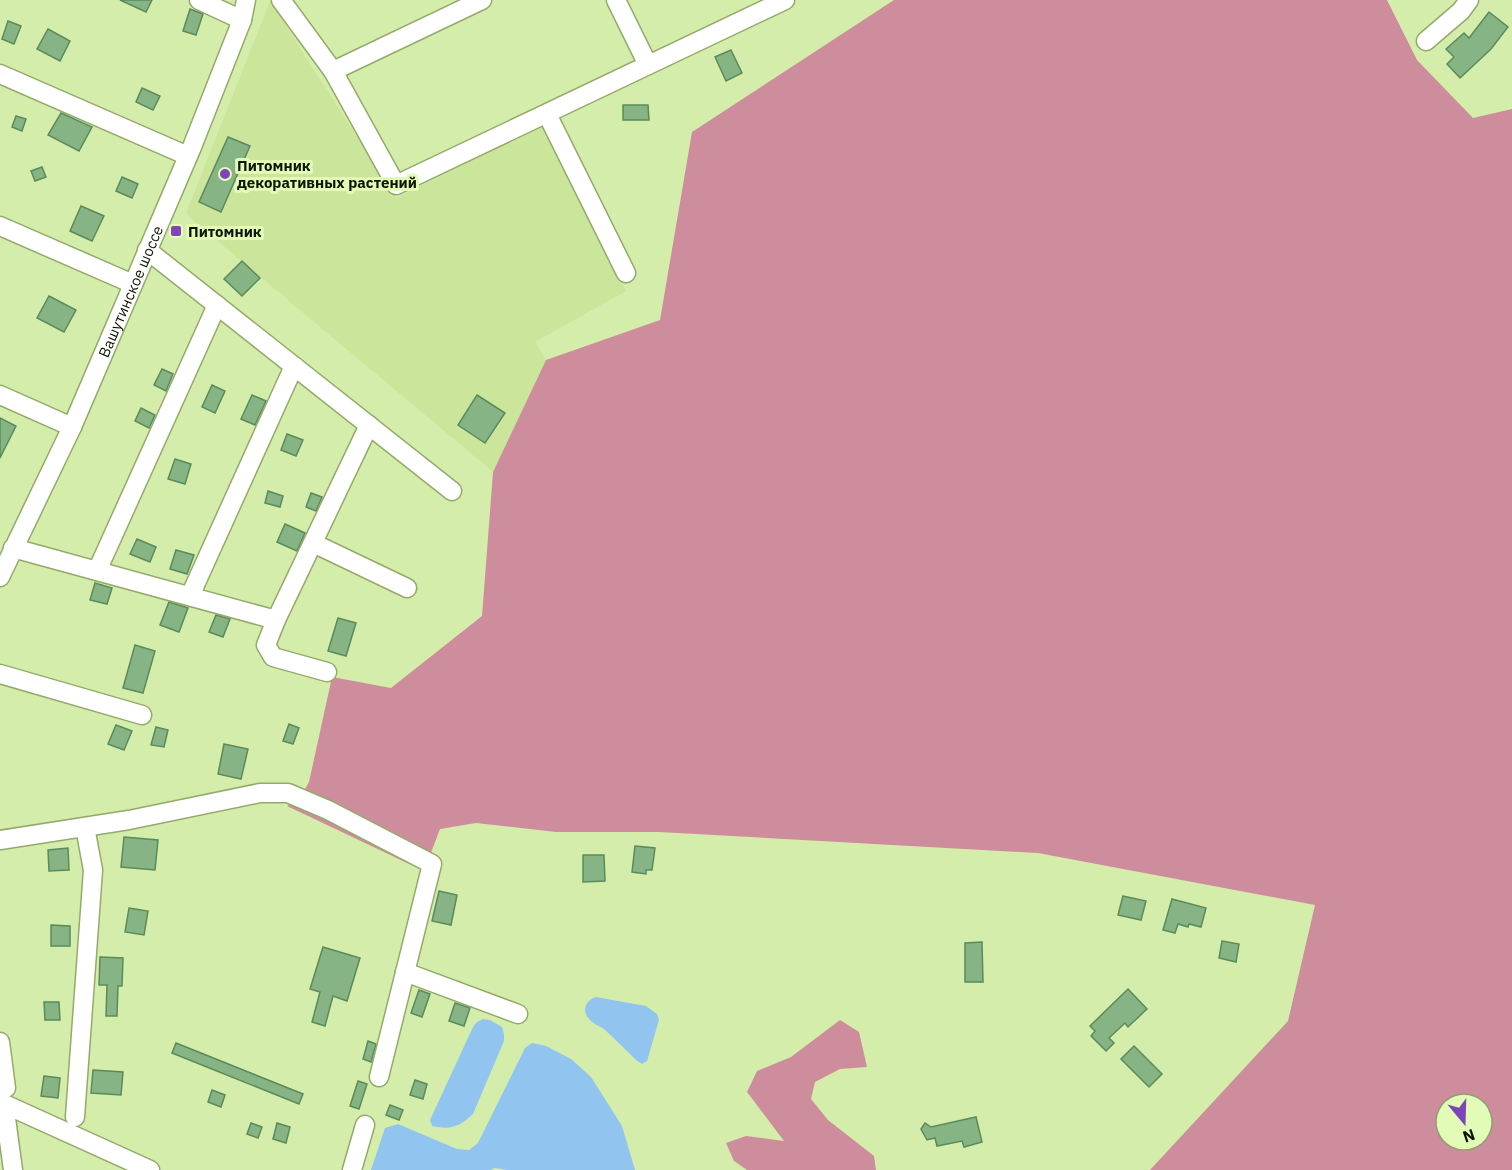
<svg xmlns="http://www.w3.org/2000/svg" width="1512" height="1170" viewBox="0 0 1512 1170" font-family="'IBM Plex Sans',sans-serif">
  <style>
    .built { fill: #cbe59b }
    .forest { fill: #ce8d9c; fill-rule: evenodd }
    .water { fill: #91c5f0 }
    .building { fill: #86b485; stroke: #5a8b5a; stroke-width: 1.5 }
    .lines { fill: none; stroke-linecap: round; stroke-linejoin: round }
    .minor-casing { stroke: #94aa6a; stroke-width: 21 }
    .minor { stroke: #fff; stroke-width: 18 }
    .poi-dot { fill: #8044ba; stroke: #e2fbb7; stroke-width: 2 }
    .labels { text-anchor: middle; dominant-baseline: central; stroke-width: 6; stroke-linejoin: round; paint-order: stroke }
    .poi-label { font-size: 15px; font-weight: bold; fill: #0d1400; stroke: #e2fbb7; text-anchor: start }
    .street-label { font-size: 15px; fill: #0d1400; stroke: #e2fbb7 }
  </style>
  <rect width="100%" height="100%" fill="#d5edab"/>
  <path class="built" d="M270 1 396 198 543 126 626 291 535 342 546 360 493 472 195 222 186 213Z"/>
  <g class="forest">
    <path d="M894 0H1387L1417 60 1473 118 1512 109V1170H1150L1288 1021 1315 905 1038 853 659 832H556L476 823 440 829 424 871 287 806 300 798 309 782 332 677 391 688 482 616 493 472 546 360 660 320 692 132ZM1446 1104H1482V1140H1446Z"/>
    <path d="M840 1020 859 1032 867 1067 840 1069 815 1082 811 1099 828 1120 874 1156 876 1170H747L734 1161 726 1143 746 1136 784 1141 747 1092 757 1071 791 1057Z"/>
  </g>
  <g class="water">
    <path d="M596 997 646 1006 657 1014 659 1020 647 1061 642 1064 636 1060C626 1050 616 1040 605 1030 600 1026 593 1024 589 1019 581 1010 586 1000 596 997Z"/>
    <path d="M483 1019 490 1020 502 1027 504 1034V1041L473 1114C459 1127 451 1130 432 1126L430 1120 473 1027 477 1022Z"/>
    <path d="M532 1043 546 1046 571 1059 591 1077 622 1126 635 1170H507L495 1168 491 1170H371L385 1128 398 1124 457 1149 469 1150 478 1143 525 1048Z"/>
  </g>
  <g class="building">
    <path d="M120 0H152L146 12Z"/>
    <path d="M190 9 203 14 196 35 183 31Z"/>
    <path d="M1489 12 1508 27 1491 49 1460 78 1447 64 1454 57 1446 49 1464 33 1469 38Z"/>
    <path d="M8 21 21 26 14 44 2 39Z"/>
    <path d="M48 29 70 41 60 61 37 49Z"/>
    <path d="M731 50 742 73 726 81 715 57Z"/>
    <path d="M142 88 160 96 153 110 136 102Z"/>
    <path d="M623 105H648L649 120H623Z"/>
    <path d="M61 113 92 127 79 151 48 135Z"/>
    <path d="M16 116 26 119 22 131 12 127Z"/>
    <path d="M228 137 250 146 221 212 199 202Z"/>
    <path d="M42 167 46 177 35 181 31 171Z"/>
    <path d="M122 177 138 184 132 198 116 191Z"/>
    <path d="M81 206 104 216 92 241 70 231Z"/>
    <path d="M242 261 260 278 242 296 224 279Z"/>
    <path d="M49 296 76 310 64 332 37 318Z"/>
    <path d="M162 369 173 374 166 391 154 385Z"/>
    <path d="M212 385 225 391 215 413 202 407Z"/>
    <path d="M252 395 266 401 255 425 241 419Z"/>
    <path d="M477 395 505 413 485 443 458 425Z"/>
    <path d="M141 408 155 415 149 428 135 421Z"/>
    <path d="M0 418 16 426 0 458Z"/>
    <path d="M287 434 303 440 296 456 281 450Z"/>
    <path d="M175 459 191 464 185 484 168 479Z"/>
    <path d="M268 491 283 496 280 507 265 503Z"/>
    <path d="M311 493 322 497 316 511 306 507Z"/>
    <path d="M285 524 305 533 297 551 277 542Z"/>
    <path d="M137 539 156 547 150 562 130 554Z"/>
    <path d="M176 550 194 555 187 574 170 569Z"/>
    <path d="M95 583 112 588 107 604 90 600Z"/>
    <path d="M169 602 188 608 179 632 160 625Z"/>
    <path d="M216 615 230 619 223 637 209 632Z"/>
    <path d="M338 618 356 623 346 656 328 651Z"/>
    <path d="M135 645 155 651 143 693 123 688Z"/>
    <path d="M289 724 299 728 293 744 283 741Z"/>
    <path d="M116 725 132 731 124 750 108 744Z"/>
    <path d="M156 727 168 730 164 747 151 745Z"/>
    <path d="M224 744 248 749 241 779 218 774Z"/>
    <path d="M124 837 158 840 155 870 121 867Z"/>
    <path d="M635 846 655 848 652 870H646V874L632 872Z"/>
    <path d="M68 848 69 870 49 871 48 850Z"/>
    <path d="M583 855H604L605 881 583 882Z"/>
    <path d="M439 891 457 895 451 925 432 921Z"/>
    <path d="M1123 896 1146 901 1141 920 1118 915Z"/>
    <path d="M1172 899 1206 908 1201 927 1189 924 1188 927 1178 924 1175 933 1163 930Z"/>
    <path d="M129 908 148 911 144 935 125 932Z"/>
    <path d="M51 925 70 926V946H51Z"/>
    <path d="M1222 941 1239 944 1236 962 1219 958Z"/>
    <path d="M982 942 983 982H965V943Z"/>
    <path d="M323 947 360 958 347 1001 333 996 325 1026 312 1022 320 992 310 989Z"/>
    <path d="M100 957 123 958 122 986H118L117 1016H106L107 985H99Z"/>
    <path d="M1128 989 1147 1009 1128 1027 1125 1023 1109 1038 1114 1043 1106 1051 1091 1036 1095 1031 1090 1026Z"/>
    <path d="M419 990 430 994 422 1017 411 1013Z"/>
    <path d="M44 1002H59L60 1020H45Z"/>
    <path d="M455 1003 470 1008 464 1026 449 1021Z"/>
    <path d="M368 1041 376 1044 371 1062 363 1059Z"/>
    <path d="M176 1043 303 1094 299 1104 172 1053Z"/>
    <path d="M1134 1046 1162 1074 1149 1087 1121 1059Z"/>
    <path d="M93 1070 123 1072 121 1095 91 1093Z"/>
    <path d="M44 1076 60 1078 58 1098 41 1096Z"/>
    <path d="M415 1080 427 1084 423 1099 410 1095Z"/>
    <path d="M358 1081 367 1084 359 1109 350 1106Z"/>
    <path d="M212 1090 225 1095 221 1107 208 1102Z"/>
    <path d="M390 1105 403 1110 399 1120 386 1115Z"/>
    <path d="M976 1117 982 1142 964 1147 962 1141 937 1146 935 1138 927 1140 921 1129 925 1123 931 1127Z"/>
    <path d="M251 1123 262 1127 258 1138 247 1134Z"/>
    <path d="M277 1123 290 1127 286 1143 273 1139Z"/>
  </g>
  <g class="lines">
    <defs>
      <g id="minor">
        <path d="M199 0 242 20"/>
        <path d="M281 0 333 71 396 185 785 0"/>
        <path d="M616 0 648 65"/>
        <path d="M1426 41 1461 11 1469 0"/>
        <path d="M333 71 482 0"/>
        <path d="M0 74 188 156"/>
        <path d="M547 114 626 273"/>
        <path d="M0 226 133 284"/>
        <path d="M147 250 452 491"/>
        <path d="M0 395 72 427"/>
        <path d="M313 543 407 588"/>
        <path d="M13 548 276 620 369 425"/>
        <path d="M97 571 217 305"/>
        <path id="s1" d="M0 577 72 427 192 147 242 20 246 0"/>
        <path d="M190 596 294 366"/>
        <path d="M276 620 266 645 273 657 327 672"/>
        <path d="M0 674 142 715"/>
        <path d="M0 840 129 820 260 793H288L328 810 432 864 379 1077"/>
        <path d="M405 972 518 1014"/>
        <path d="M0 1042 6 1088"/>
        <path d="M0 1102 150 1170"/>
        <path d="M4 1104 13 1170"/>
        <path d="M75 1117 93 870 85 827"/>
        <path d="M352 1170 365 1125"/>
      </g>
    </defs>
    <use href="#minor" class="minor-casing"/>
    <use href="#minor" class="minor"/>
  </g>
  <g class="poi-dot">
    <circle cx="225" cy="174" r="6"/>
    <rect x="170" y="225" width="12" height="12" rx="3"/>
  </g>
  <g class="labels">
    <g class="poi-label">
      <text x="237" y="165">Питомник<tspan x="237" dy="17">декоративных растений</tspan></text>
      <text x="188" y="231">Питомник</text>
    </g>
    <g class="street-label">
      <text stroke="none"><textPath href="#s1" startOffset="314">Вашутинское шоссе</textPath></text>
    </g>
  </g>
  <g transform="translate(1464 1122) rotate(161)"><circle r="28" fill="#e2fbb7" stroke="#8d9f6e" stroke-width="1.5"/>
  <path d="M0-4.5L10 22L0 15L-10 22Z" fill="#8044ba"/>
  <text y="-9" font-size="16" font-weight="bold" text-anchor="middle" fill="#0d1400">N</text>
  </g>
</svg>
